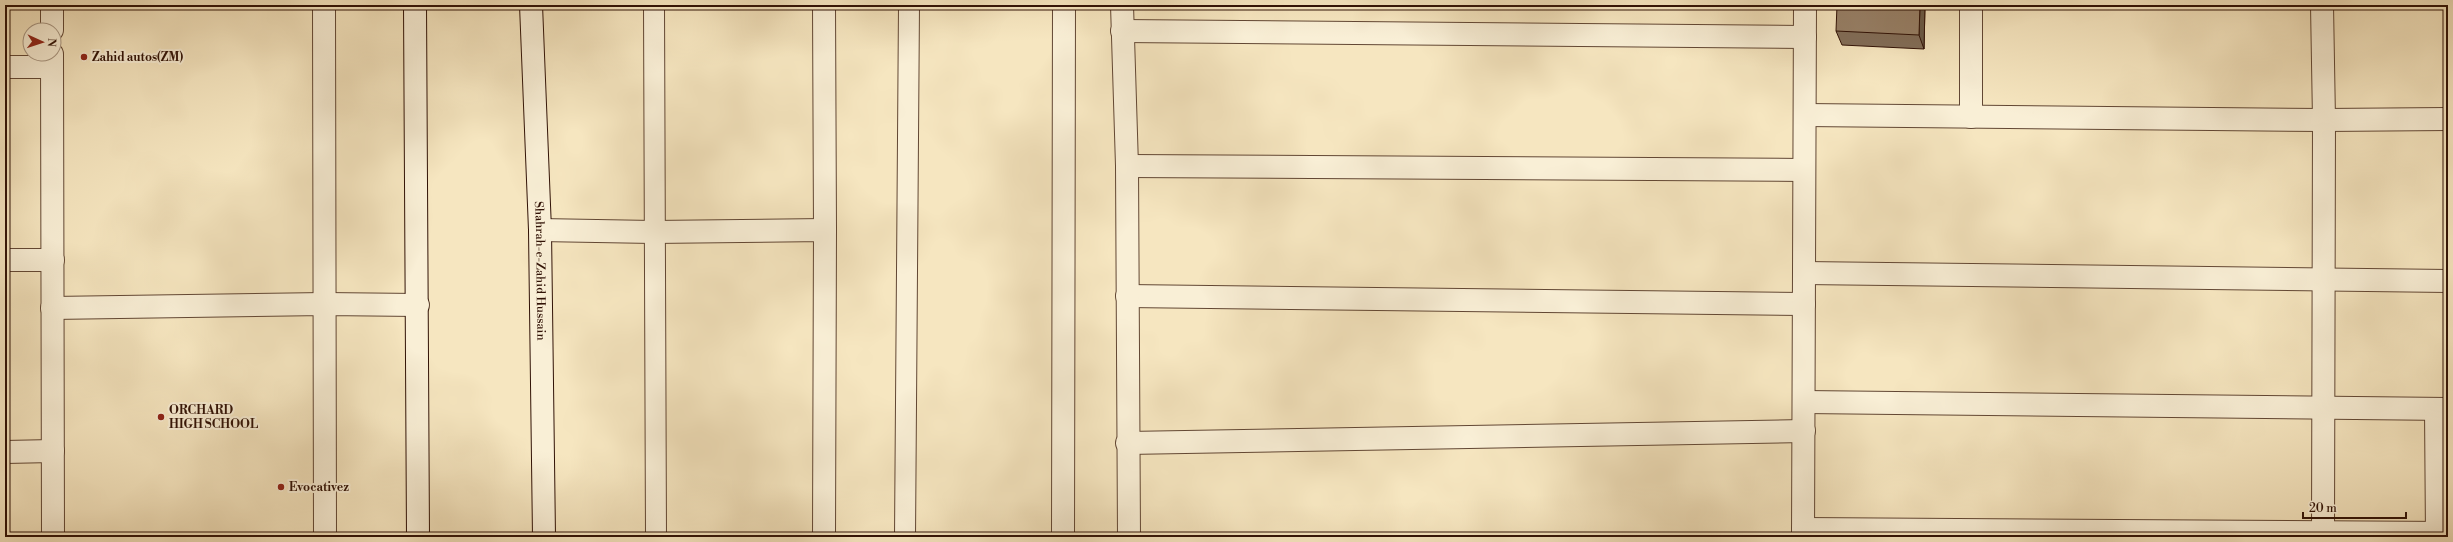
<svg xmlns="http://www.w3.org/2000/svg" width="2453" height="542" viewBox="0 0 2453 542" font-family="'Libre Bodoni',serif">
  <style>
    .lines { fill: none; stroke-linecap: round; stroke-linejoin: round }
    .service-casing { stroke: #624734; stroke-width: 22 }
    .minor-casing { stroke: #624734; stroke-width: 24 }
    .tertiary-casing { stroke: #624734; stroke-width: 24 }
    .secondary-casing { stroke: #311206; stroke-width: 24 }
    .service { stroke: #f9efd6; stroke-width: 20 }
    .minor { stroke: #f9efd6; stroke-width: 22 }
    .tertiary { stroke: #f9efd6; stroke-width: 22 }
    .secondary { stroke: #f9efd6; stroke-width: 22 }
    .wall { fill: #826e59; stroke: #311206 }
    .shaded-wall { fill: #6a5a48; stroke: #311206 }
    .building { fill: #978067; stroke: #311206 }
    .poi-dot { fill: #8f2418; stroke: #f9efd6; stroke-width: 1.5 }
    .labels { text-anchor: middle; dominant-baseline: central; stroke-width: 4; stroke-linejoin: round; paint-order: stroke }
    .poi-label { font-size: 12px; font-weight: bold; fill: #311206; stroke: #f9efd6; text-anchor: start }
    .street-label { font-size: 12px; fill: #311206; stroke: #f9efd6 }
  </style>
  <rect width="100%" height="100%" fill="#f6e6c0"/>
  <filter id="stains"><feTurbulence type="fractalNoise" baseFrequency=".005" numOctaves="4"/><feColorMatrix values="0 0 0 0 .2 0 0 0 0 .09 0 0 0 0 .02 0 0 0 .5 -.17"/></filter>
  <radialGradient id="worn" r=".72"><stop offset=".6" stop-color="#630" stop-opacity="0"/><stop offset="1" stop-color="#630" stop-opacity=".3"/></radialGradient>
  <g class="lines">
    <defs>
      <g id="service">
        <path d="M654 5 656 537"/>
        <path d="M905 537 909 5"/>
      </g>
      <g id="minor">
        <path d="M52 5V30"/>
        <path d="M324 5 325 537"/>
        <path d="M824 5 825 230"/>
        <path d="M2322 5 2324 120 2323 537"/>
        <path d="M1122 31 1805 37"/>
        <path d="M52 54 53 537"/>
        <path d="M5 67H52"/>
        <path d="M1805 115 2324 120 2448 119"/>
        <path d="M1971 117V5"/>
        <path d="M1127 166 1804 170"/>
        <path d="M540 230 653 232 825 230 824 537"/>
        <path d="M5 260H53"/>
        <path d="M1804 273 2448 281"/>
        <path d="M1127 296 1804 304"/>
        <path d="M52 308 324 304 418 305"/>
        <path d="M1804 402 2448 409"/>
        <path d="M2436 409 2437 537"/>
        <path d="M1127 443 1804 431"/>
        <path d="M5 452 53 451"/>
        <path d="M1803 529 2448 533"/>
        <path d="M1803 537 1805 5"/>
      </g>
      <g id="tertiary">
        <path d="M1122 5 1127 166 1129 537"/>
        <path d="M1063 537 1064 5"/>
      </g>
      <g id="secondary">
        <path d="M415 5 418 537"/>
        <path id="s1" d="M531 5 540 230 544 537"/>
      </g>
    </defs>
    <use href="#service" class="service-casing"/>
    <use href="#minor" class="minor-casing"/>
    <use href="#tertiary" class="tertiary-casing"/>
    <use href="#secondary" class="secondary-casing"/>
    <use href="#service" class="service"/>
    <use href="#minor" class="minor"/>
    <use href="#tertiary" class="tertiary"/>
    <use href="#secondary" class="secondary"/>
  </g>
  <path class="wall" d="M1925 5 1924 49 1842 45 1836 31Z"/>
  <path class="shaded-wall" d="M1920 5H1925L1924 49 1919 35Z"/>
  <path class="building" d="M1837 5H1920L1919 35 1836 31Z"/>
  <g class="poi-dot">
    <circle cx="84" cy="57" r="4"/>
    <circle cx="161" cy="417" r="4"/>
    <circle cx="281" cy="487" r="4"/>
  </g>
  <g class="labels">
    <g class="poi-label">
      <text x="92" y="57">Zahid autos(ZM)</text>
      <text x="169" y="410">ORCHARD<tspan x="169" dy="14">HIGH SCHOOL</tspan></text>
      <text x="289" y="487">Evocativez</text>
    </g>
    <g class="street-label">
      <text stroke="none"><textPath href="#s1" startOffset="266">Shahrah-e-Zahid Hussain</textPath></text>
    </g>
  </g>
  <rect width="2453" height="542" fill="none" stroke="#f6e6c0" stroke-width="20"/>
  <rect x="6" y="6" width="2441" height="530" fill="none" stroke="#311206" stroke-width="2"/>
  <rect x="10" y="10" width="2433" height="522" fill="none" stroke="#311206"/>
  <g transform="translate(42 42) rotate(93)"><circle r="19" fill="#f9efd6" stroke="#a99783"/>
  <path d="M0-3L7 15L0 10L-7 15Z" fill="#8f2418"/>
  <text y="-6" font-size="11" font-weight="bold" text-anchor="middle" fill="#311206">N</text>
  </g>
  <path d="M2303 512v6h103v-6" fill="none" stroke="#311206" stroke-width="2"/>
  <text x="2309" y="512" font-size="12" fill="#311206" stroke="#f9efd6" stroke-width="3" paint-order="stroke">20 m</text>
  <rect width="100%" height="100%" filter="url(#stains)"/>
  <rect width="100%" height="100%" fill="url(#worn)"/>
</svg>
